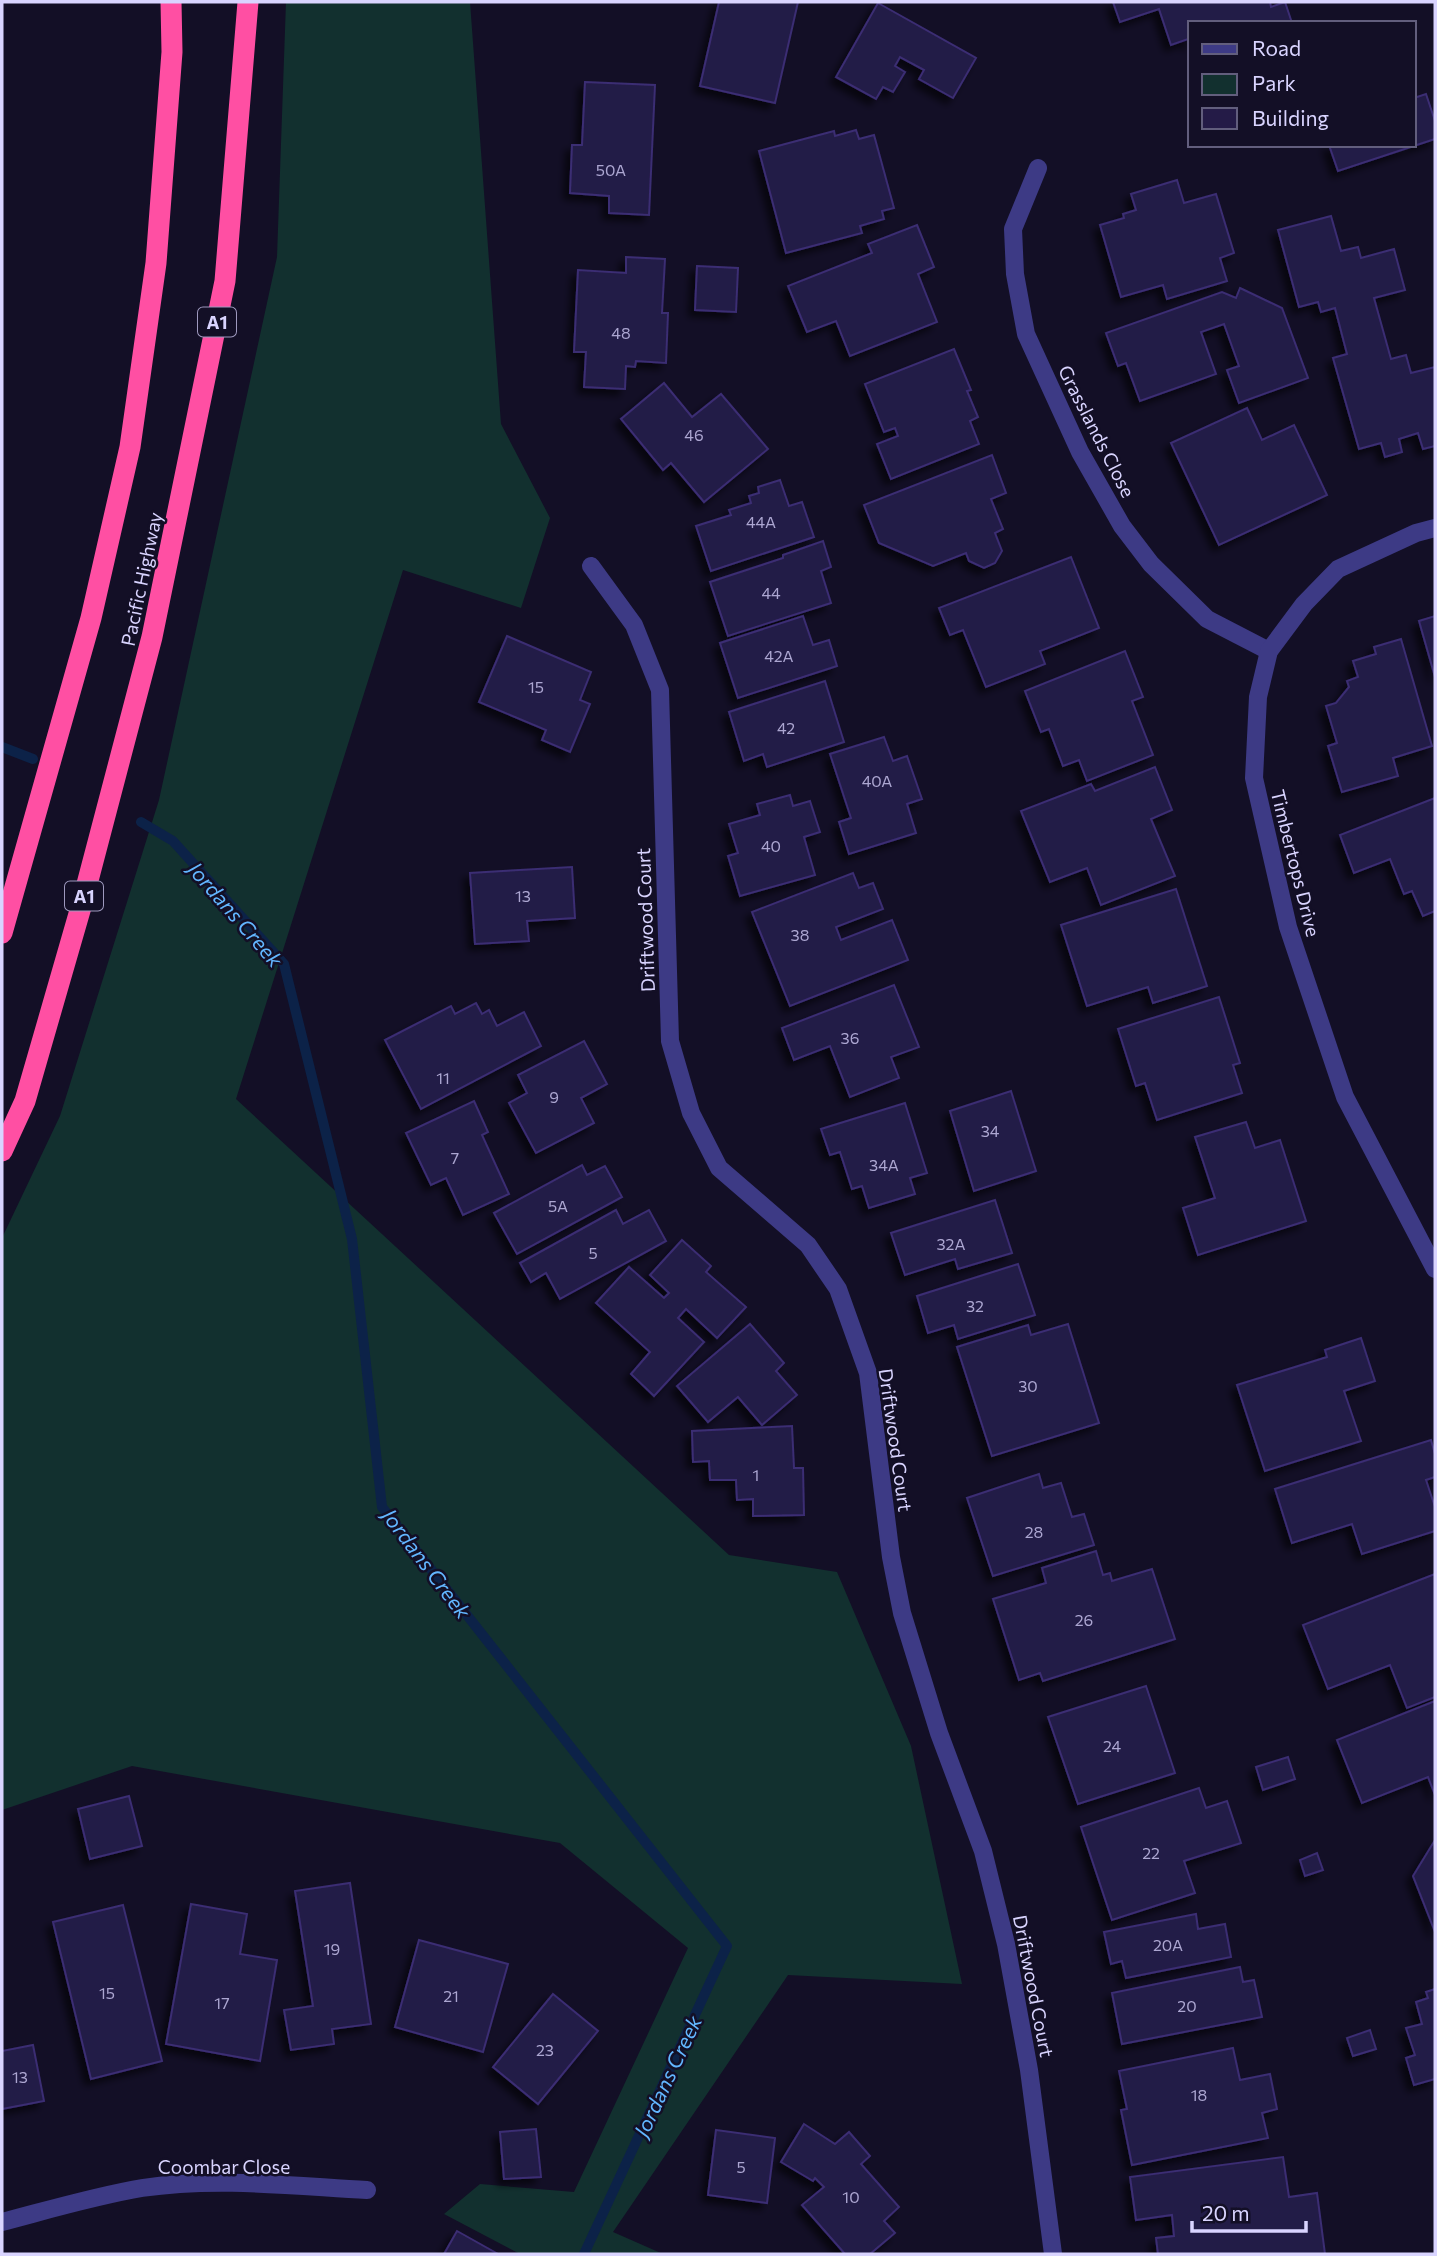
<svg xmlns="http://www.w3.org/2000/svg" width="1437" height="2256" viewBox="0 0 1437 2256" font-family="Commissioner,sans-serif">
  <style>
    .green { fill: #12302f }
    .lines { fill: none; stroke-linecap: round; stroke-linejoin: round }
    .stream { stroke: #0c2248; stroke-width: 10 }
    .building { fill: #241b47; stroke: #3b2d73; stroke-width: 2; filter: url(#shadow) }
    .street { stroke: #3d3a85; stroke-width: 18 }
    .highway { stroke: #ff4fa3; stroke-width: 21 }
    .labels { text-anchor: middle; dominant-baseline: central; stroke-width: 5; stroke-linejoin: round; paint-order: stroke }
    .number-label { font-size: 16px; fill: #aca6d1 }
    .shield { fill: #130f26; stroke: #9e99be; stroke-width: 2 }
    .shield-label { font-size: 18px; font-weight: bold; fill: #d9d4ff }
    .street-label { font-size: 19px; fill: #d9d4ff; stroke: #130f26 }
    .water-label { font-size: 21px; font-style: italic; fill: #62b6ff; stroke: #130f26 }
  </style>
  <defs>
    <filter id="shadow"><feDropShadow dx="-6" dy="6" stdDeviation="3.5" flood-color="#0009"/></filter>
  </defs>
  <rect width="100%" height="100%" fill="#130f26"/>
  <path class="green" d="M286 2H470L501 424 550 518 521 608 403 570 236 1099 729 1555 837 1572 911 1746 962 1984 788 1975 613 2232 663 2254H520L444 2214 480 2184 574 2192 688 1948 560 1843 132 1766 2 1810V1238L60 1116 159 800 277 257Z"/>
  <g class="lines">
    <g class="stream">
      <path d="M2 747 33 759"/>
      <path d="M141 822 173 841 284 964 352 1239 382 1507 727 1946 584 2254"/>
    </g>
  </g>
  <g class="building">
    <path d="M719 2H798L775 103 700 86Z"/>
    <path d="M1113 2H1270L1271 7 1285 2 1292 23H1190V45L1188 39 1171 45 1159 9 1120 22Z"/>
    <path d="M878 3 976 58 953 98 919 79 924 70 900 57 895 66 905 72 893 92 883 87 876 99 836 77Z"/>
    <path d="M585 82 655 85 649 215 609 213V196L570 193 572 145H582Z"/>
    <path d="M1426 94 1435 121V139L1338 171 1329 145H1414V98Z"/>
    <path d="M856 130 859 139 874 135 894 208 882 211 884 219 860 226 862 233 786 253 759 151 834 131 835 136Z"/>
    <path d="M1177 180 1184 203 1216 194 1234 253 1220 258 1227 281 1167 299 1163 285 1121 297 1100 225 1124 218 1123 214 1136 210 1131 194Z"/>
    <path d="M1331 216 1341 251 1358 247 1361 258 1394 249 1405 290 1374 298 1391 359 1406 355 1411 373 1435 367V446L1423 449 1418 433 1399 439 1402 452 1385 457 1381 443 1359 449 1333 358 1347 354 1335 308 1321 312 1318 302 1299 307 1278 230Z"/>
    <path d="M917 225 934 267 918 274 937 322 850 356 836 321 807 332 788 286 872 253 868 244Z"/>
    <path d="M626 257 665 259 662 313H668L666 363 636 361 635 367 626 366 625 389 584 387 586 352H574L578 270 626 273Z"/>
    <path d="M697 266 738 268 736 312 695 310Z"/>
    <path d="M1240 288 1282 308 1308 378 1239 403 1227 370 1239 366 1224 324 1201 332 1216 374 1140 401 1126 363 1118 366 1106 333 1222 292 1236 298Z"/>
    <path d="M954 349 971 390 967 391 978 417 970 421 979 444 891 479 877 444 898 436 895 428 884 432 865 384Z"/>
    <path d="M664 383 692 417 721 394 768 449 704 502 671 463 663 470 621 419Z"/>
    <path d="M1247 408 1262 440 1294 425 1327 495 1219 545 1171 443Z"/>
    <path d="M992 455 1006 493 991 499 1003 529 995 533 1002 551 995 563 984 568 969 561 966 553 933 566 879 543 864 505Z"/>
    <path d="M780 480 789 506 802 502 814 537 711 571 696 526 731 515 729 510 751 503 749 496 759 493 758 487Z"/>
    <path d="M823 541 831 567 821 571 831 603 728 636 710 582 783 558V555Z"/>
    <path d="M1071 557 1099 628 1040 651 1045 664 986 687 963 630 950 635 939 608Z"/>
    <path d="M803 616 813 645 829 640 837 666 738 698 720 643Z"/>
    <path d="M1435 616V677L1419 621Z"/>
    <path d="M507 636 591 672 580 700 590 704 570 752 542 740 546 730 479 702Z"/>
    <path d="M1401 639 1432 746 1393 758 1398 776 1342 792 1328 746 1337 743 1326 706 1336 703 1349 687 1347 681 1358 677 1353 661 1376 654 1374 647Z"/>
    <path d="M1125 651 1143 697 1132 701 1153 755 1087 781 1079 760 1063 766 1049 729 1041 732 1025 691Z"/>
    <path d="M825 681 844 742 767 767 763 754 744 761 729 712Z"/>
    <path d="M884 737 893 761 907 756 922 799 907 804 916 833 849 854 839 822 851 818 830 754Z"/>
    <path d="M1155 767 1172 810 1151 819 1175 876 1101 905 1087 868 1050 882 1021 811 1091 784 1095 791Z"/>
    <path d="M790 795 793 806 810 801 820 832 804 837 815 875 740 896 728 856 738 853 729 824 760 815 757 804Z"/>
    <path d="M1435 798V911L1423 916 1412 891 1404 894 1390 859 1354 873 1340 835Z"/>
    <path d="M572 867 575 918 527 921 529 941 475 944 470 873Z"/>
    <path d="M853 873 859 888 873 883 883 909 836 927 841 940 892 920 908 960 790 1006 752 912Z"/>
    <path d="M1176 889 1207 986 1153 1003 1148 987 1087 1006 1061 925Z"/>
    <path d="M894 985 919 1047 891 1057 899 1078 850 1097 830 1046 794 1060 782 1028Z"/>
    <path d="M1219 997 1240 1063 1233 1065 1242 1093 1157 1120 1145 1083 1136 1086 1118 1029Z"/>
    <path d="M476 1003 482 1014 489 1010 497 1026 524 1012 541 1046 421 1109 385 1040 451 1006 455 1014Z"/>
    <path d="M584 1041 607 1084 581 1098 594 1123 536 1153 509 1103 527 1093 518 1075Z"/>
    <path d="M1011 1091 1036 1171 974 1191 950 1111Z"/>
    <path d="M474 1101 488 1132 482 1135 509 1194 463 1215 446 1178 431 1185 406 1133Z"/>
    <path d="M905 1103 927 1173 910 1178 915 1194 869 1208 862 1186 852 1189 840 1152 830 1155 821 1129Z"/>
    <path d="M1246 1122 1255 1148 1280 1140 1306 1221 1198 1255 1183 1208 1215 1198 1195 1137Z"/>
    <path d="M582 1165 587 1175 605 1166 622 1197 517 1254 494 1213Z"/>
    <path d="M995 1200 1012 1253 958 1269 955 1259 905 1275 891 1233Z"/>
    <path d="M616 1210 623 1224 649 1210 666 1241 560 1299 546 1273 531 1282 520 1263Z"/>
    <path d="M682 1240 711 1266 706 1272 746 1307 717 1338 686 1309 678 1318 704 1342 654 1396 631 1374 650 1352 596 1303 629 1267 664 1298 669 1293 650 1275Z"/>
    <path d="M1018 1264 1035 1315 958 1339 954 1325 928 1333 917 1296Z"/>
    <path d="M750 1324 784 1363 776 1371 797 1395 762 1425 738 1397 708 1422 677 1386Z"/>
    <path d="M1068 1324 1099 1423 992 1456 957 1347 1028 1325 1031 1335Z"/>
    <path d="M1361 1338 1375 1381 1344 1391 1361 1441 1265 1471 1237 1385 1327 1357 1325 1350Z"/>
    <path d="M792 1426 794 1468H803L804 1515 753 1516V1499L737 1500 736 1480H710L709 1461 693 1462 692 1431Z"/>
    <path d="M1431 1440 1435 1454V1477L1426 1480 1435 1507V1531L1362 1554 1352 1524 1292 1543 1275 1489Z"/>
    <path d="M1039 1474 1043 1488 1061 1483 1072 1517 1084 1514 1094 1545 993 1576 967 1498Z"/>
    <path d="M1096 1551 1103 1575 1110 1573 1112 1581 1152 1569 1175 1639 1043 1681 1040 1673 1019 1680 993 1599 1046 1583 1042 1568Z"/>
    <path d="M1435 1574V1697L1407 1708 1390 1665 1328 1689 1303 1625Z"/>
    <path d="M1146 1686 1175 1773 1078 1804 1048 1717Z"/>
    <path d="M1435 1701V1795L1428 1777 1362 1803 1337 1740Z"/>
    <path d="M1288 1757 1295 1779 1263 1790 1256 1767Z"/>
    <path d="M1199 1788 1206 1808 1227 1801 1241 1843 1184 1861 1195 1893 1112 1920 1081 1827Z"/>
    <path d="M129 1796 142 1846 90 1859 78 1809Z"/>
    <path d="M1435 1840V1932L1413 1876Z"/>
    <path d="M1317 1853 1323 1870 1305 1876 1300 1860Z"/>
    <path d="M350 1883 371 2024 332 2029 334 2044 291 2050 284 2010 313 2006 295 1891Z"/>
    <path d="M191 1904 247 1914 240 1954 277 1960 260 2061 166 2044Z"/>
    <path d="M123 1905 162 2061 91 2079 53 1922Z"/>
    <path d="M1196 1914 1198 1929 1225 1924 1231 1957 1126 1978 1122 1961 1111 1964 1104 1932Z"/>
    <path d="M419 1940 508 1964 483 2052 395 2027Z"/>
    <path d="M1240 1967 1243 1982 1254 1980 1262 2017 1122 2044 1112 1993Z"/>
    <path d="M1435 1989V2079L1414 2085 1406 2058 1415 2055 1406 2028 1422 2024 1416 2002 1428 1998 1426 1992Z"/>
    <path d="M553 1994 598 2031 538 2104 493 2067Z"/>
    <path d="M1370 2030 1376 2049 1353 2056 1347 2038Z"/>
    <path d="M33 2045 44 2101 2 2109V2051Z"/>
    <path d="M1233 2048 1240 2080 1270 2074 1277 2109 1262 2113 1268 2138 1132 2165 1121 2110 1127 2109 1119 2071Z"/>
    <path d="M804 2124 835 2144 849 2132 870 2156 861 2164 899 2207 884 2221 895 2233 870 2254H845L802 2205 824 2187 815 2178 813 2181 781 2162Z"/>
    <path d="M536 2129 541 2177 504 2179 500 2132Z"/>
    <path d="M716 2130 775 2138 767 2203 708 2195Z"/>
    <path d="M1283 2157 1289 2197 1317 2193 1325 2254H1158L1156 2238 1174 2236 1172 2215 1136 2220 1130 2177Z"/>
    <path d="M457 2231 498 2254H444Z"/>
  </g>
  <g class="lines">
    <g class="street">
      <path d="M1038 168 1013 229 1015 274 1026 334 1080 452 1122 526 1151 564 1207 619 1269 651"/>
      <path d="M1435 528 1416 533 1338 569 1304 604 1269 651 1258 697 1254 778 1288 927 1345 1097 1435 1269"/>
      <path d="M591 566 634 625 660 690 670 1041 691 1113 719 1168 808 1245 838 1289 868 1373 891 1557 902 1613 939 1733 983 1851 1006 1944 1029 2070 1053 2254"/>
      <path d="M2 2222C48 2210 95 2196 142 2188 216 2177 293 2186 367 2190"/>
    </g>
    <g class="highway">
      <path d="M2 933 91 618 130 447 156 263 172 52 171 2"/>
      <path d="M2 1151 25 1101 81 907 152 637 225 281 248 2"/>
    </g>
  </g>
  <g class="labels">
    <g class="number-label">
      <text x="611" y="169">50A</text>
      <text x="621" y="332">48</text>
      <text x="694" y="434">46</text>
      <text x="761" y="521">44A</text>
      <text x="771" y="592">44</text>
      <text x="779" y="655">42A</text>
      <text x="536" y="686">15</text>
      <text x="786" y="727">42</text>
      <text x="877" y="780">40A</text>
      <text x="771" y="845">40</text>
      <text x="523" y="895">13</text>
      <text x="800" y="934">38</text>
      <text x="850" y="1037">36</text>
      <text x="443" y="1077">11</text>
      <text x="554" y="1096">9</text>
      <text x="990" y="1130">34</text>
      <text x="455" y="1157">7</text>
      <text x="884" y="1164">34A</text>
      <text x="558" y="1205">5A</text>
      <text x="951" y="1243">32A</text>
      <text x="593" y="1252">5</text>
      <text x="975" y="1305">32</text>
      <text x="1028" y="1385">30</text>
      <text x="756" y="1474">1</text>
      <text x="1034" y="1531">28</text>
      <text x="1084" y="1619">26</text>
      <text x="1112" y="1745">24</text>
      <text x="1151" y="1852">22</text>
      <text x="1168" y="1944">20A</text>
      <text x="332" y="1948">19</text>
      <text x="107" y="1992">15</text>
      <text x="451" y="1995">21</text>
      <text x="222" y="2002">17</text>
      <text x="1187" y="2005">20</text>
      <text x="545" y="2049">23</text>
      <text x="20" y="2076">13</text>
      <text x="1199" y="2094">18</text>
      <text x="741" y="2166">5</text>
      <text x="851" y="2196">10</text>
    </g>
    <g class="shield">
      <rect x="198" y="307.5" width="38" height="29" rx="5"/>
      <rect x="65" y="881.5" width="38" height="29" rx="5"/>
    </g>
    <g class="shield-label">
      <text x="217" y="322">A1</text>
      <text x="84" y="896">A1</text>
    </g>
    <g class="street-label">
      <text transform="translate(1097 431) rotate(63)">Grasslands Close</text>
      <text transform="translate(141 579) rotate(-78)">Pacific Highway</text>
      <text transform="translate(1296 863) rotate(76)">Timbertops Drive</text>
      <text transform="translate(645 920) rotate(-92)">Driftwood Court</text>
      <text transform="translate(896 1440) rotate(82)">Driftwood Court</text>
      <text transform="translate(1034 1986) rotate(79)">Driftwood Court</text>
      <text x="224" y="2166">Coombar Close</text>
    </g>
    <g class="water-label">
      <text transform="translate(236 914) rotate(49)">Jordans Creek</text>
      <text transform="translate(427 1563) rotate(53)">Jordans Creek</text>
      <text transform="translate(667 2076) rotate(-65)">Jordans Creek</text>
    </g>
  </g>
  <rect width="1437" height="2256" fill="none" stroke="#d9d4ff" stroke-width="7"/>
  <rect x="1188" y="21" width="228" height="126" fill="#130f26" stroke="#625e7d" stroke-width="2"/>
  <rect x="1202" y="44" width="35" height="10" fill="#3d3a85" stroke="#625e7d" stroke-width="2"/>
  <text x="1252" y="56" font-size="21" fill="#d9d4ff">Road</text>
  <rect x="1202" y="74" width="35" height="21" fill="#12302f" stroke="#625e7d" stroke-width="2"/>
  <text x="1252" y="91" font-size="21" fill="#d9d4ff">Park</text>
  <rect x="1202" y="108" width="35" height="21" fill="#241b47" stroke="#625e7d" stroke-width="2"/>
  <text x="1252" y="126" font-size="21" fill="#d9d4ff">Building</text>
  <path d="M1192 2221v10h114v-10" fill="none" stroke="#d9d4ff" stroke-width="3.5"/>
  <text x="1202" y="2221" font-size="21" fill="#d9d4ff" stroke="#130f26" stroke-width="5" paint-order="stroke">20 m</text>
</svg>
